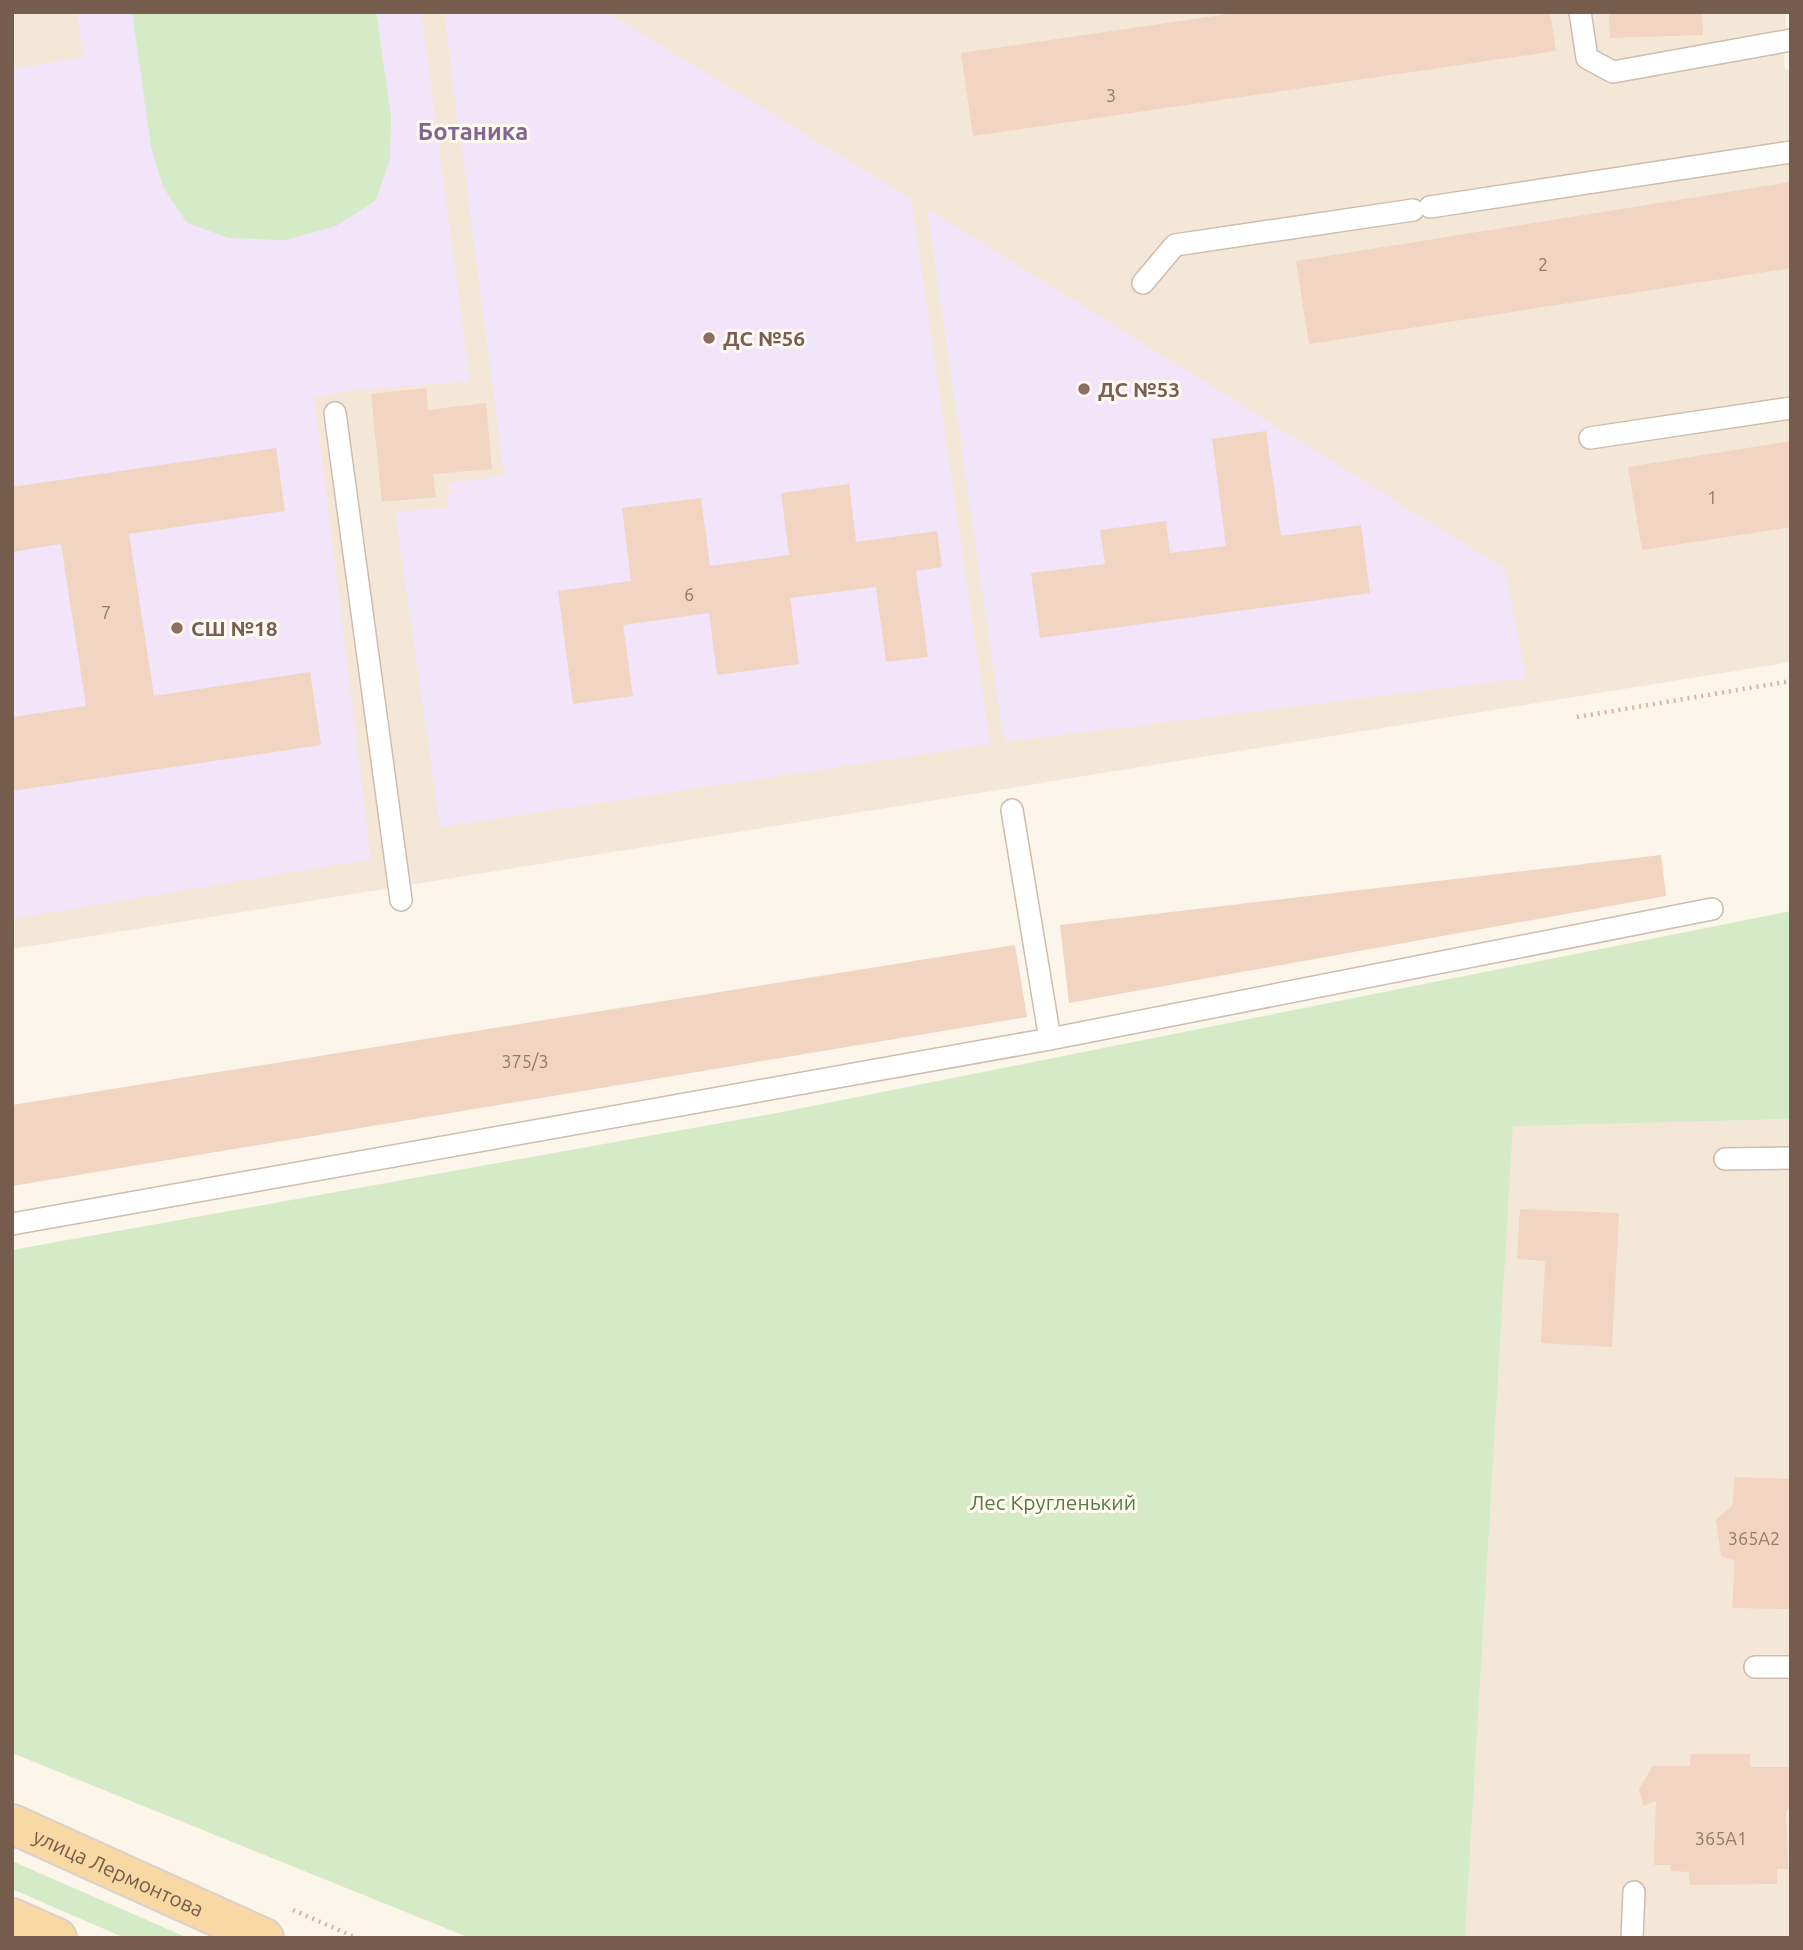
<svg xmlns="http://www.w3.org/2000/svg" width="1803" height="1950" viewBox="0 0 1803 1950" font-family="Ubuntu,sans-serif">
  <style>
    .residential { fill: #f4e7d7 }
    .education { fill: #f2e5f9 }
    .green { fill: #d5eac7 }
    .building { fill: #f1d4c1 }
    .lines { fill: none; stroke-linecap: round; stroke-linejoin: round }
    .service-casing { stroke: #cebdae; stroke-width: 24 }
    .primary-casing { stroke: #d9d1cd; stroke-width: 42 }
    .path { stroke: #d6b7a3; stroke-width: 4.5; stroke-dasharray: 2 5; stroke-linecap: butt }
    .service { stroke: #fff; stroke-width: 21 }
    .primary { stroke: #f9d9a3; stroke-width: 38 }
    .education-dot { fill: #8d6e63; stroke: #fff9ef; stroke-width: 2.5 }
    .labels { text-anchor: middle; dominant-baseline: central; stroke-width: 6; stroke-linejoin: round; paint-order: stroke }
    .number-label { font-size: 18px; fill: #957a69 }
    .education-label { font-size: 21px; font-weight: bold; fill: #785e54; stroke: #fff9ef; text-anchor: start }
    .park-label { font-size: 21px; fill: #547c44; stroke: #fff9ef }
    .street-label { font-size: 21px; fill: #765c4c; stroke: #fff9ef }
    .quarter-label { font-size: 24px; font-weight: bold; fill: #836592; stroke: #fff9ef }
  </style>
  <rect width="100%" height="100%" fill="#fcf5e9"/>
  <g class="residential">
    <path d="M12 12H1786L1784 68 1791 71V662L12 949Z"/>
    <path d="M1791 1119V1938H1465L1513 1125Z"/>
  </g>
  <g class="education">
    <path d="M77 12H421L470 381 355 390 314 397 371 859 12 919V69L83 57Z"/>
    <path d="M444 12H606L911 199 990 744 440 827 395 512 448 507 449 483 504 476Z"/>
    <path d="M927 209 1505 569 1526 678 1004 742Z"/>
  </g>
  <g class="green">
    <path d="M132 12H376L391 116 390 160 375 201 336 226 285 240 229 238 187 223 163 187 151 147Z"/>
    <path d="M1791 911V1119L1513 1126 1465 1938H470L12 1753V1250L777 1113Z"/>
    <path d="M12 1861 188 1938H125L12 1889Z"/>
  </g>
  <g class="building">
    <path d="M1242 12H1550L1556 51 973 136 961 53Z"/>
    <path d="M1609 12H1702L1703 35 1610 38Z"/>
    <path d="M1791 182V268L1309 344 1296 261Z"/>
    <path d="M426 388 428 410 486 403 492 469 433 474 436 497 382 502 371 394Z"/>
    <path d="M1266 431 1281 536 1361 525 1370 593 1040 638 1031 573 1105 564 1100 530 1166 521 1170 553 1226 546 1212 439Z"/>
    <path d="M1791 441V527L1642 550 1628 467Z"/>
    <path d="M276 448 285 511 129 534 154 696 310 672 321 745 12 791V717L86 706 61 544 12 552V487Z"/>
    <path d="M849 484 856 542 937 531 942 567 916 571 928 657 886 662 876 587 790 598 799 664 717 675 709 613 623 625 633 696 573 704 558 591 631 581 622 508 701 498 710 566 789 555 781 493Z"/>
    <path d="M1661 855 1666 896 1069 1003 1060 925Z"/>
    <path d="M1015 945 1027 1017 12 1186V1105Z"/>
    <path d="M1520 1209 1619 1213 1612 1347 1541 1343 1545 1261 1517 1259Z"/>
    <path d="M1735 1477 1791 1479V1609L1732 1608 1735 1561 1721 1556 1716 1520 1732 1506Z"/>
    <path d="M1691 1754H1750V1767H1791V1805L1786 1811 1788 1869H1777V1884L1690 1885 1689 1872 1671 1871 1670 1865H1654L1656 1801 1643 1806 1639 1789 1653 1766H1690Z"/>
  </g>
  <g class="lines">
    <defs>
      <g id="service">
        <path d="M1580 12 1587 58 1613 72 1791 40"/>
        <path d="M1430 207 1791 152"/>
        <path d="M1143 283 1175 245 1413 210"/>
        <path d="M335 413 401 900"/>
        <path d="M1590 438 1791 408"/>
        <path d="M1012 810 1050 1039"/>
        <path d="M1725 1159 1791 1158"/>
        <path d="M12 1224 1050 1039 1712 909"/>
        <path d="M1755 1667H1791"/>
        <path d="M1632 1938 1634 1892"/>
      </g>
      <g id="primary">
        <path id="s1" d="M12 1824 264 1938"/>
        <path d="M12 1918 57 1938"/>
      </g>
    </defs>
    <use href="#service" class="service-casing"/>
    <use href="#primary" class="primary-casing"/>
    <g class="path">
      <path d="M1577 717 1791 681"/>
      <path d="M293 1910 357 1938"/>
    </g>
    <use href="#service" class="service"/>
    <use href="#primary" class="primary"/>
  </g>
  <g class="education-dot">
    <circle cx="709" cy="338" r="7"/>
    <circle cx="1084" cy="389" r="7"/>
    <circle cx="177" cy="628" r="7"/>
  </g>
  <g class="labels">
    <g class="number-label">
      <text x="1111" y="95">3</text>
      <text x="1543" y="264">2</text>
      <text x="1712" y="497">1</text>
      <text x="689" y="594">6</text>
      <text x="106" y="612">7</text>
      <text x="525" y="1061">375/3</text>
      <text x="1754" y="1538">365А2</text>
      <text x="1721" y="1838">365А1</text>
    </g>
    <g class="education-label">
      <text x="723" y="338">ДС №56</text>
      <text x="1098" y="389">ДС №53</text>
      <text x="191" y="628">СШ №18</text>
    </g>
    <g class="park-label">
      <text x="1053" y="1502">Лес Кругленький</text>
    </g>
    <g class="street-label">
      <text stroke="none"><textPath href="#s1" startOffset="117">улица Лермонтова</textPath></text>
    </g>
    <g class="quarter-label">
      <text x="473" y="131">Ботаника</text>
    </g>
  </g>
  <rect width="1803" height="1950" fill="none" stroke="#765c4c" stroke-width="28"/>
</svg>
